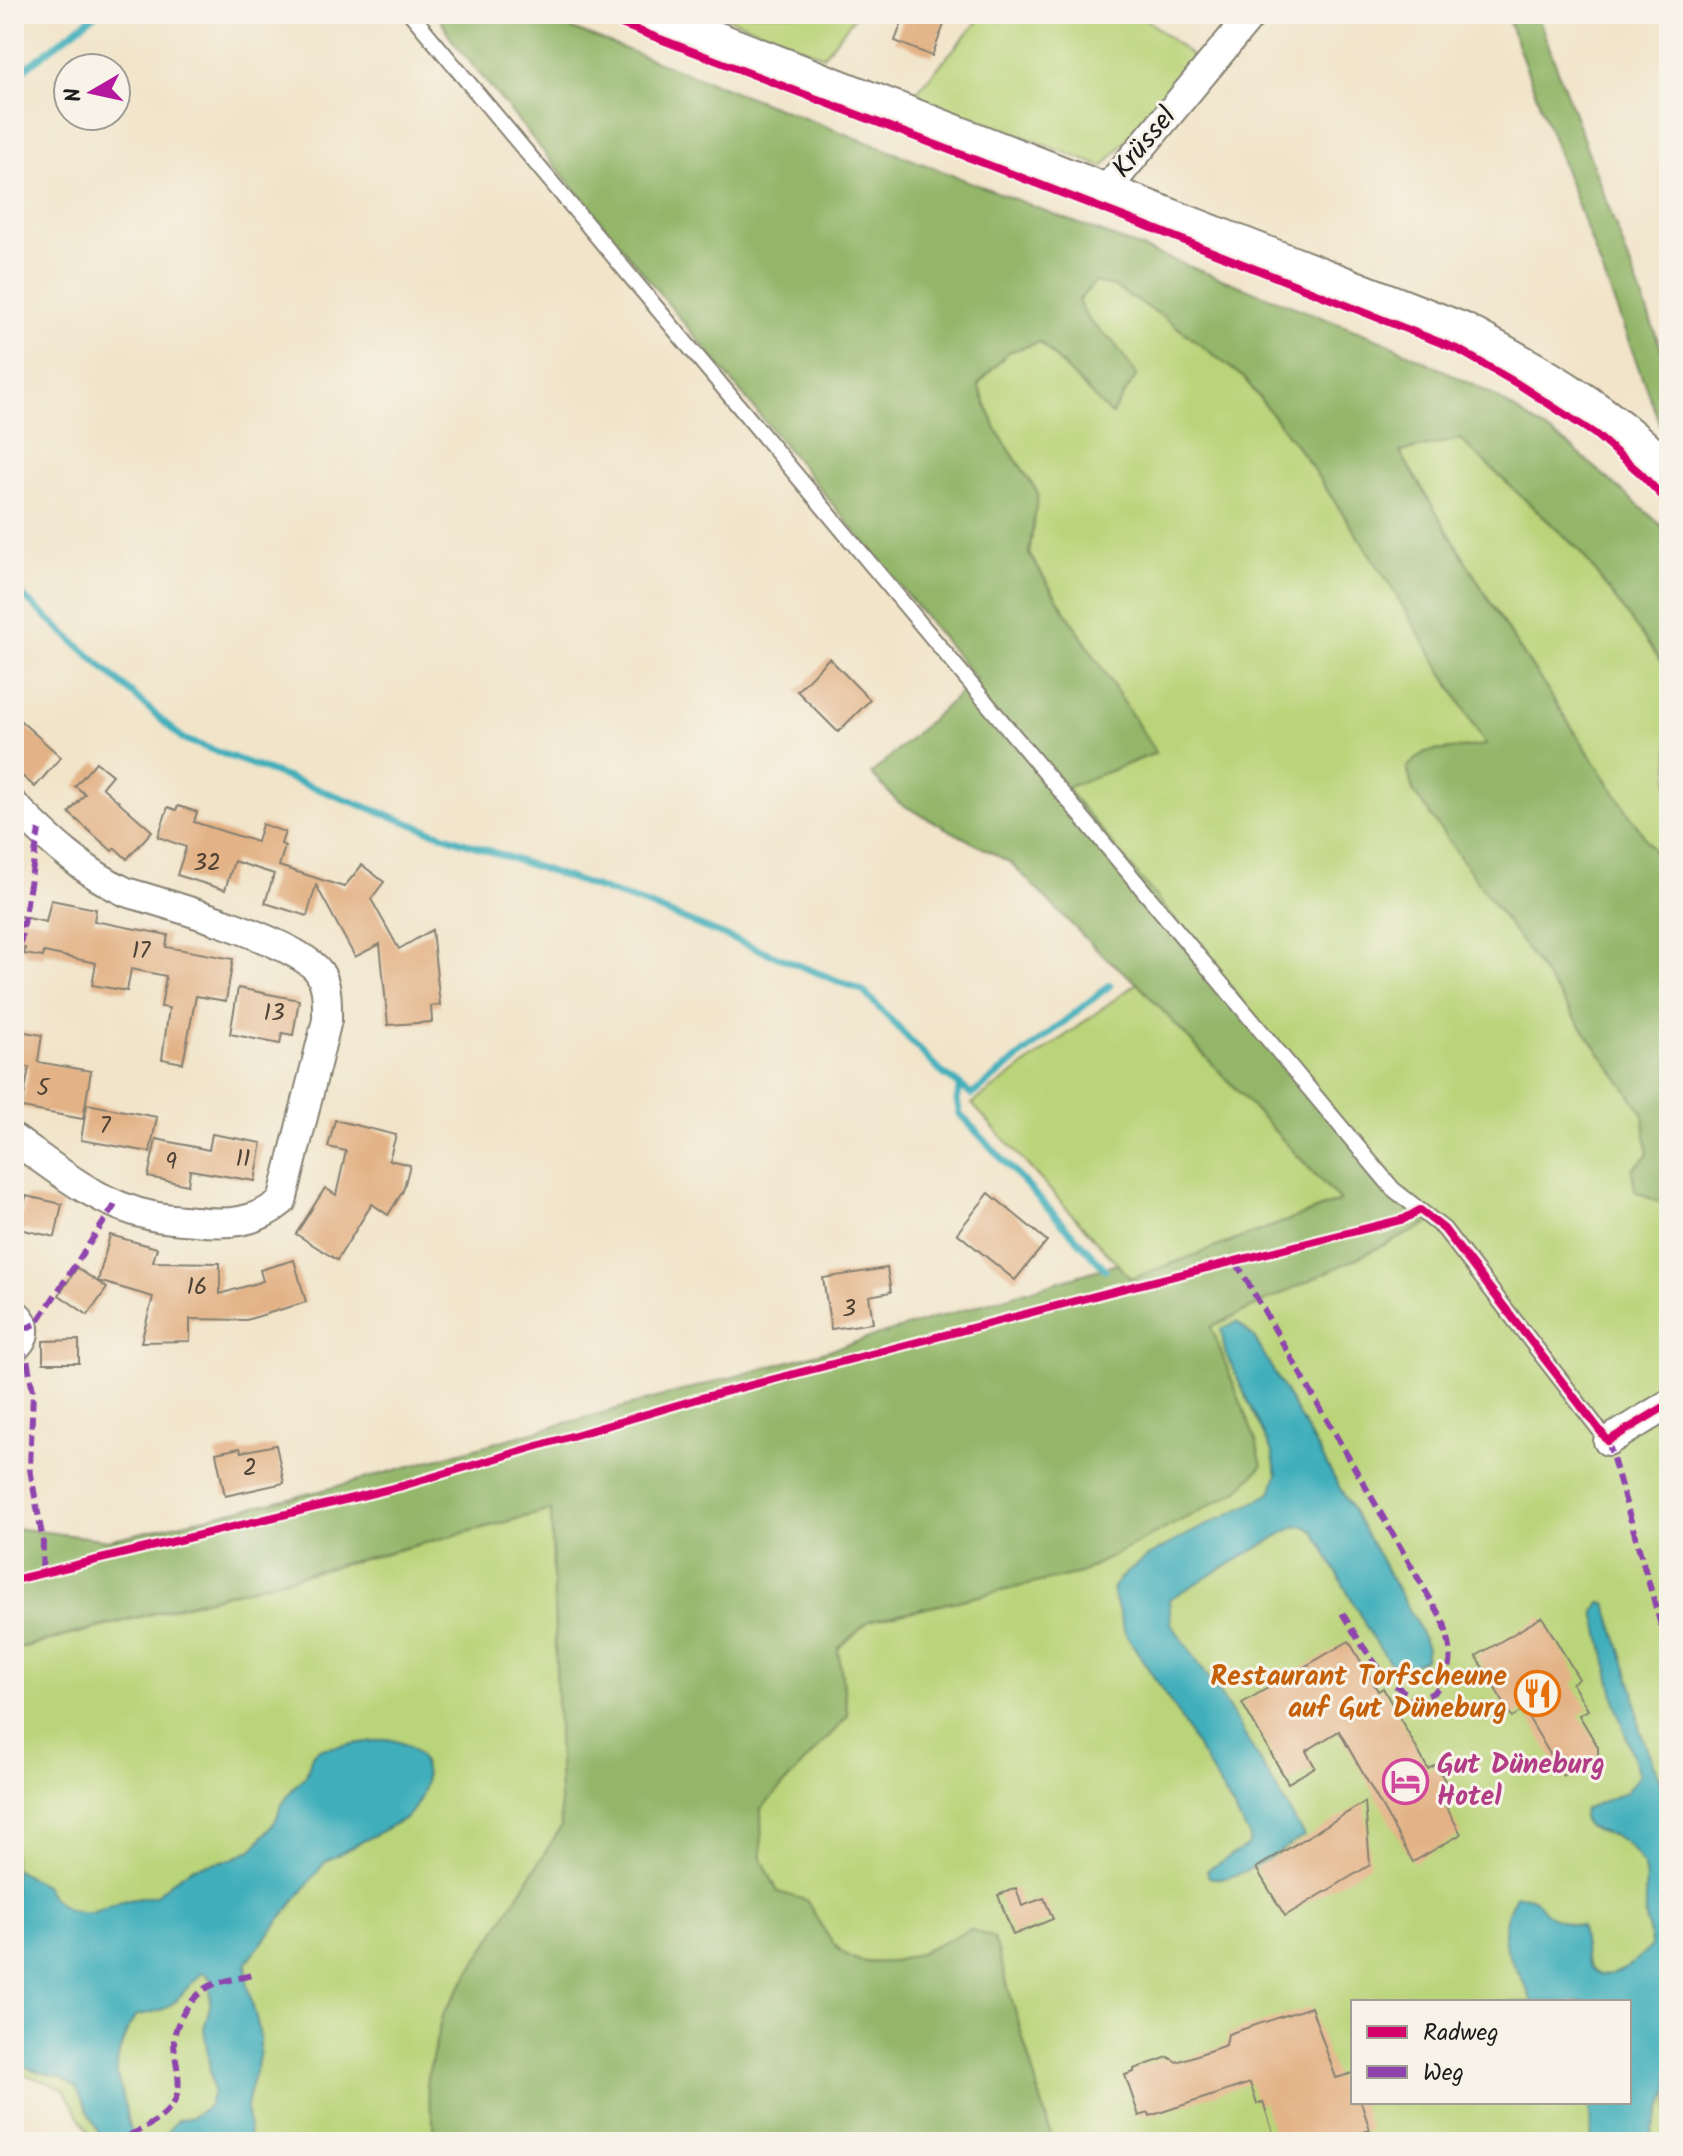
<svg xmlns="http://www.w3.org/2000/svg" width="1683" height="2156" viewBox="0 0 1683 2156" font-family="Kalam,sans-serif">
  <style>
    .green { fill: #bad479; stroke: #6b784a; stroke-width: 2; fill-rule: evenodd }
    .forest { fill: #93b669; stroke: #586942; stroke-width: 2 }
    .water { fill: #3fafbb; stroke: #2e666c; stroke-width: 2 }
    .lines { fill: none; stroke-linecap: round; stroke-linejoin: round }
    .stream { stroke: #3fafbb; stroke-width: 7 }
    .building { fill: #e3b286 }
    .service-casing { stroke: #868072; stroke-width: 18 }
    .minor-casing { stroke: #868072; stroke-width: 32 }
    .tertiary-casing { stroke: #868072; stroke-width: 40 }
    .service { stroke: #fff; stroke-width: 14 }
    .minor { stroke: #fff; stroke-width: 28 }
    .tertiary { stroke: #fff; stroke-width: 36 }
    .quiet { stroke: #8e44ad; stroke-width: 6; stroke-dasharray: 12 6; stroke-linecap: butt }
    .cycleway-casing { stroke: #f7f3e8; stroke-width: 13 }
    .cycleway { stroke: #d6006c; stroke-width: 8 }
    .labels { text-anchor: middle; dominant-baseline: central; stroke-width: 6; stroke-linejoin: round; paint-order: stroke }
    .number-label { font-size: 24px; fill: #4e4236 }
    .street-label { font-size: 28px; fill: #1c1c1c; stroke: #f7f3e8 }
    .food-label { font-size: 28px; font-weight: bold; fill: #c56008; stroke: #f7f3e8; text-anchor: end }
    .hotel-label { font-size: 28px; font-weight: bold; fill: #b23c85; stroke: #f7f3e8; text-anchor: start }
  </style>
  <rect width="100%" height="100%" fill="#f7f3e8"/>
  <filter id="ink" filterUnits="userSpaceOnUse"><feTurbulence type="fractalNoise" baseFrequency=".0125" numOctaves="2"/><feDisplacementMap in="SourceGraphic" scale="16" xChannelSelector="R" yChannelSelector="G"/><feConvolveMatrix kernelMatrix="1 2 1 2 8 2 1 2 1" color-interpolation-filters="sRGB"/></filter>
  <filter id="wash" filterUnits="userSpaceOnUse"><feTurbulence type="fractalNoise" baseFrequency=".006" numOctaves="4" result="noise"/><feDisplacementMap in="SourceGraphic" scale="32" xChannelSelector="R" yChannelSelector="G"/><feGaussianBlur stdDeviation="1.8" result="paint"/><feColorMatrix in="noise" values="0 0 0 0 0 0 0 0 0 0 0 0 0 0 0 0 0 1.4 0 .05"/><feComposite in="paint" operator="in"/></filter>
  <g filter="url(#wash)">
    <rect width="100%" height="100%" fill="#f1e4c9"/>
    <g class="green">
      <path d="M718 14H857L823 56Z"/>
      <path d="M984 14H1140L1197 60 1103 167 914 95Z"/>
      <path d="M1094 281 1114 287 1164 317 1244 378 1305 457 1389 583 1486 745 1669 1031V2142H94L64 2089 14 2070V1650L552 1510 1427 1225 1065 788 1156 753 1029 554 1038 493 997 431 978 385 1008 352 1040 342 1112 414 1114 343 1090 322 1078 301ZM1353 2002H1629V2102H1353Z"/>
      <path d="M1460 439 1579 550 1669 672V874L1506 628 1400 452Z"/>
      <path d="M1137 983 1340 1201 1131 1279 972 1104Z"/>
    </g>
    <g class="forest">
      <path d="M443 14H534L1383 341 1488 392 1569 445 1669 532V672L1579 550 1460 439 1400 452 1506 628 1669 874V1202L1655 1201 1635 1191 1632 1170 1648 1154 1643 1113 1413 791 1407 767 1425 752 1486 745 1389 583 1305 457 1244 378 1164 317 1114 287 1095 282 1078 301 1090 322 1114 343 1137 375 1111 415 1040 342 1008 352 978 385 997 431 1038 493 1029 554 1156 753 1066 788 1427 1225 1211 1327 1256 1441 1262 1466 1238 1491 1080 1573 869 1621 838 1649 848 1716 761 1809 762 1859 778 1892 806 1900C816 1915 825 1935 837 1947 872 1984 935 1946 970 1929L994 1938 1053 2142H437L426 2084 442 2016 561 1827 551 1510 14 1649V1528L109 1540 320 1491 812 1355 1117 1264 1131 1279 1340 1201 1137 983 1098 951 1011 863 899 803 871 774 976 679 452 40 440 18Z"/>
      <path d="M1506 14H1537L1669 370V428L1662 430Z"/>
    </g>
    <g class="water">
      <path d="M1237 1322 1254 1337 1415 1620 1427 1648 1425 1659 1404 1668 1391 1664 1373 1639 1314 1531 1304 1526 1294 1527 1169 1599 1171 1623 1227 1705 1304 1836C1281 1849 1235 1886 1209 1877L1207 1870 1248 1845 1250 1837 1176 1711 1125 1633 1112 1589C1134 1552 1232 1516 1271 1493L1277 1474 1272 1452 1225 1352 1221 1329Z"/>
      <path d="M1600 1603H1606L1634 1691 1640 1731 1669 1803V2091L1648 2142H1592L1589 2102H1629V2002H1532C1517 1956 1487 1949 1516 1895 1541 1895 1534 1904 1549 1915 1558 1922 1570 1924 1581 1926 1583 1937 1583 1953 1588 1963 1603 1991 1639 1961 1651 1946 1651 1933 1645 1922 1645 1909 1644 1876 1653 1872 1627 1844 1611 1827 1577 1837 1584 1809L1626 1792 1639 1775 1617 1709 1595 1612Z"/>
      <path d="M388 1739C434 1748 435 1787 406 1818L326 1861 247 1962C243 1993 262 2019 260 2049 259 2068 248 2086 247 2104 246 2116 250 2130 250 2142H159L177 2120 192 2117 208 2106 213 2092 204 2028 210 2006 211 1979 203 1973C191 1982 185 1992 174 2002 164 2012 148 2013 135 2016 127 2030 117 2052 117 2069 116 2080 122 2090 124 2100 127 2116 127 2128 136 2142H104L76 2087 61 2077 39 2072 14 2062V1869L44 1885 51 1896 66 1909 80 1912H94L122 1901 155 1896 178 1877 194 1867 232 1859 253 1849 275 1822 281 1806 294 1787 306 1776 312 1755 319 1749Z"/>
    </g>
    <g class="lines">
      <g class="stream">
        <path d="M14 77 96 14"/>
        <path d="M14 588 183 739 431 831 648 905 863 991 941 1072 960 1085 957 1101 960 1114 1105 1269"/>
        <path d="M960 1085 972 1095 1110 985"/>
      </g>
    </g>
    <g id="blocks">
      <g class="building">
        <path d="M905 14H948L932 56 895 41Z"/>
        <path d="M829 658 870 700 838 732 797 691Z"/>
        <path d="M14 715 61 757 35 787 14 769Z"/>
        <path d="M96 762 112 775 102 787 152 831 127 859 115 848 112 851 69 813 85 794 75 786Z"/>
        <path d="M178 806 197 812 194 822 257 842 262 824 285 832 281 844 285 846 279 866 344 887 362 865 384 882 371 899 399 949 432 930 440 1005 431 1006 432 1022 388 1025 380 944 355 957 316 885 307 916 265 903 274 874 234 861 225 890 177 875 186 847 158 837 168 807 176 810Z"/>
        <path d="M51 900 96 909 94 921 168 935 166 947 233 959 226 1001 196 996 183 1063 162 1059 169 1008 161 1007 166 976 131 969 127 991 92 985 96 963 44 952 43 957 24 954 25 948 14 947V915L46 922Z"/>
        <path d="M238 988 299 1000 293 1035 282 1033 280 1044 230 1034Z"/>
        <path d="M14 1030 42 1035 38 1062 91 1071 83 1119 22 1108 29 1067 14 1065Z"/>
        <path d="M87 1104 157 1117 150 1152 81 1140Z"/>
        <path d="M335 1120 396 1135 389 1160 410 1165 403 1191 388 1215 372 1204 337 1260 296 1234 325 1188 336 1195 346 1151 328 1147Z"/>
        <path d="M212 1134 262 1143 255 1181 190 1170 188 1185 148 1177 156 1139 209 1150Z"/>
        <path d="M989 1193 1047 1241 1015 1280 957 1233Z"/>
        <path d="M26 1196 62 1204 55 1237 19 1229Z"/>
        <path d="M110 1235 157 1248 153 1262 220 1263V1294L263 1281 260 1270 294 1260 306 1302 246 1320 190 1319V1341L141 1342 153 1297 98 1281Z"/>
        <path d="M77 1268 107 1288 88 1315 59 1295Z"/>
        <path d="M887 1268 891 1292 869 1296 873 1323 831 1329 823 1278Z"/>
        <path d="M79 1340V1363H43V1341Z"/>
        <path d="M276 1445 284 1483 225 1496 216 1453 240 1448 241 1452Z"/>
        <path d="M1542 1617 1579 1679 1572 1683 1588 1710 1579 1715 1598 1747V1756L1563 1776 1524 1710 1512 1717 1476 1656Z"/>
        <path d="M1349 1641 1378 1691 1383 1688 1428 1769 1436 1765 1452 1793 1442 1799 1461 1834 1413 1862 1339 1731 1306 1751 1315 1767 1288 1783 1242 1703Z"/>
        <path d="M1365 1802 1370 1865 1285 1916 1256 1868Z"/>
        <path d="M1016 1888 1022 1906 1044 1898 1053 1919 1013 1935 998 1895Z"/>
        <path d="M1311 2007 1336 2078 1353 2073V2102H1361L1370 2130 1333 2142H1276L1263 2102 1257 2104 1250 2083 1150 2116 1149 2113 1139 2116 1125 2075 1134 2072V2069L1168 2057 1177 2062 1226 2045 1228 2034Z"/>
      </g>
    </g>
  </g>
  <g filter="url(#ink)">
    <use href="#blocks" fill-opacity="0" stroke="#868072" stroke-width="2"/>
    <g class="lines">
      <defs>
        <path id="service" d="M411 14 1393 1189 1444 1229 1608 1441"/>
        <g id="minor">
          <path d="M1105 191 1252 14"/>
          <path d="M14 805C48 839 83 872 126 892 164 903 299 942 319 972 328 985 327 1004 327 1020L282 1201C256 1223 228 1225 195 1221 181 1220 166 1219 152 1216 99 1205 57 1170 14 1139"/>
          <path d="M14 1313C28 1323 27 1338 14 1348"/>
          <path d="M1608 1441 1669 1404"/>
        </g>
        <path id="tertiary" d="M649 14 1462 331C1537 371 1610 411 1669 473"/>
      </defs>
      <use href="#service" class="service-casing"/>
      <use href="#minor" class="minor-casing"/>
      <use href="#tertiary" class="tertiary-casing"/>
      <use href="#service" class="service"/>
      <use href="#minor" class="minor"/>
      <use href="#tertiary" class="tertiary"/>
      <g class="quiet">
        <path d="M14 981 39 830"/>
        <path d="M1236 1262 1444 1623C1450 1645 1456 1663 1442 1683 1408 1734 1354 1631 1339 1608"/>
        <path d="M24 1329 36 1324 115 1205"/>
        <path d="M18 1346 27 1359 33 1391 30 1469 43 1541 42 1573"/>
        <path d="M1608 1441 1669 1653"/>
        <path d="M113 2142C133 2134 157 2124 171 2107 186 2087 174 2063 174 2041 174 2024 190 1999 205 1989 216 1981 238 1979 252 1975"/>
      </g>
      <defs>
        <g id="cycleway">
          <path d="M595 14 1137 222 1459 350 1518 384 1595 434 1640 473 1669 503"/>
          <path d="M14 1580 402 1486 701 1398 1110 1292 1404 1219 1420 1210 1444 1229 1608 1441 1669 1404"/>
        </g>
      </defs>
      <use href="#cycleway" class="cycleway-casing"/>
      <use href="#cycleway" class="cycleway"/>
    </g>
  </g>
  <defs>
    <symbol id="restaurant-ring" viewBox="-11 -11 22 22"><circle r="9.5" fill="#f7f3e8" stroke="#e8710a" stroke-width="1.5"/><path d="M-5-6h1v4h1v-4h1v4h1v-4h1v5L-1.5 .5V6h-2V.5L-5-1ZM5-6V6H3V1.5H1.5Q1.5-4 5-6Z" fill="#e8710a"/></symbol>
    <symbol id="hotel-ring" viewBox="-11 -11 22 22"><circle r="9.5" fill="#f7f3e8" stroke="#d1479c" stroke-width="1.5"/><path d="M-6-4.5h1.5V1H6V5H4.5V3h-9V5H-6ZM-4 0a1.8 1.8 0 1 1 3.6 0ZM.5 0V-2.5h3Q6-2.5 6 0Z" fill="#d1479c"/></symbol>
  </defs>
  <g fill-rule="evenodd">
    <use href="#restaurant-ring" x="1512" y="1668" width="51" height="51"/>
    <use href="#hotel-ring" x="1380" y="1756" width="51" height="51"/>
  </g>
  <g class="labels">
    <g class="number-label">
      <text x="207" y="863">32</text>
      <text x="141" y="951">17</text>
      <text x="274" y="1013">13</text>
      <text x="43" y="1088">5</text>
      <text x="105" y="1126">7</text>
      <text x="243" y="1159">11</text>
      <text x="171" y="1162">9</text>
      <text x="197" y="1287">16</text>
      <text x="849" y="1309">3</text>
      <text x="250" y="1468">2</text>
    </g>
    <g class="street-label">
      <text transform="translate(1145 143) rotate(-50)">Krüssel</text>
    </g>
    <g class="food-label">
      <text x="1507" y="1677">Restaurant Torfscheune<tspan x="1507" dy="32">auf Gut Düneburg</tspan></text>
    </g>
    <g class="hotel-label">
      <text x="1437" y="1765">Gut Düneburg<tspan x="1437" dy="32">Hotel</tspan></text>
    </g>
  </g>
  <rect width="1683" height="2156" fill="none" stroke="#f7f3e8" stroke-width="48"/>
  <rect x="1351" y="2000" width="280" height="104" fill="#f7f3e8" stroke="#9f9d96" stroke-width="2"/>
  <rect x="1367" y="2026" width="40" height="12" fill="#d6006c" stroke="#9f9d96" stroke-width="2"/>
  <text x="1423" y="2040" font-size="24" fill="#1c1c1c">Radweg</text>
  <rect x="1367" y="2066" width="40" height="12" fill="#8e44ad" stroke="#9f9d96" stroke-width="2"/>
  <text x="1423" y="2080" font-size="24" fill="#1c1c1c">Weg</text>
  <g transform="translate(92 92) rotate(261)"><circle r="38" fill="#f7f3e8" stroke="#9f9d96" stroke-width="2"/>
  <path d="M0-6L14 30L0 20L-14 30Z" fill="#b5179e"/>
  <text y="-12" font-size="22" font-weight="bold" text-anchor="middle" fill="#1c1c1c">N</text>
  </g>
</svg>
